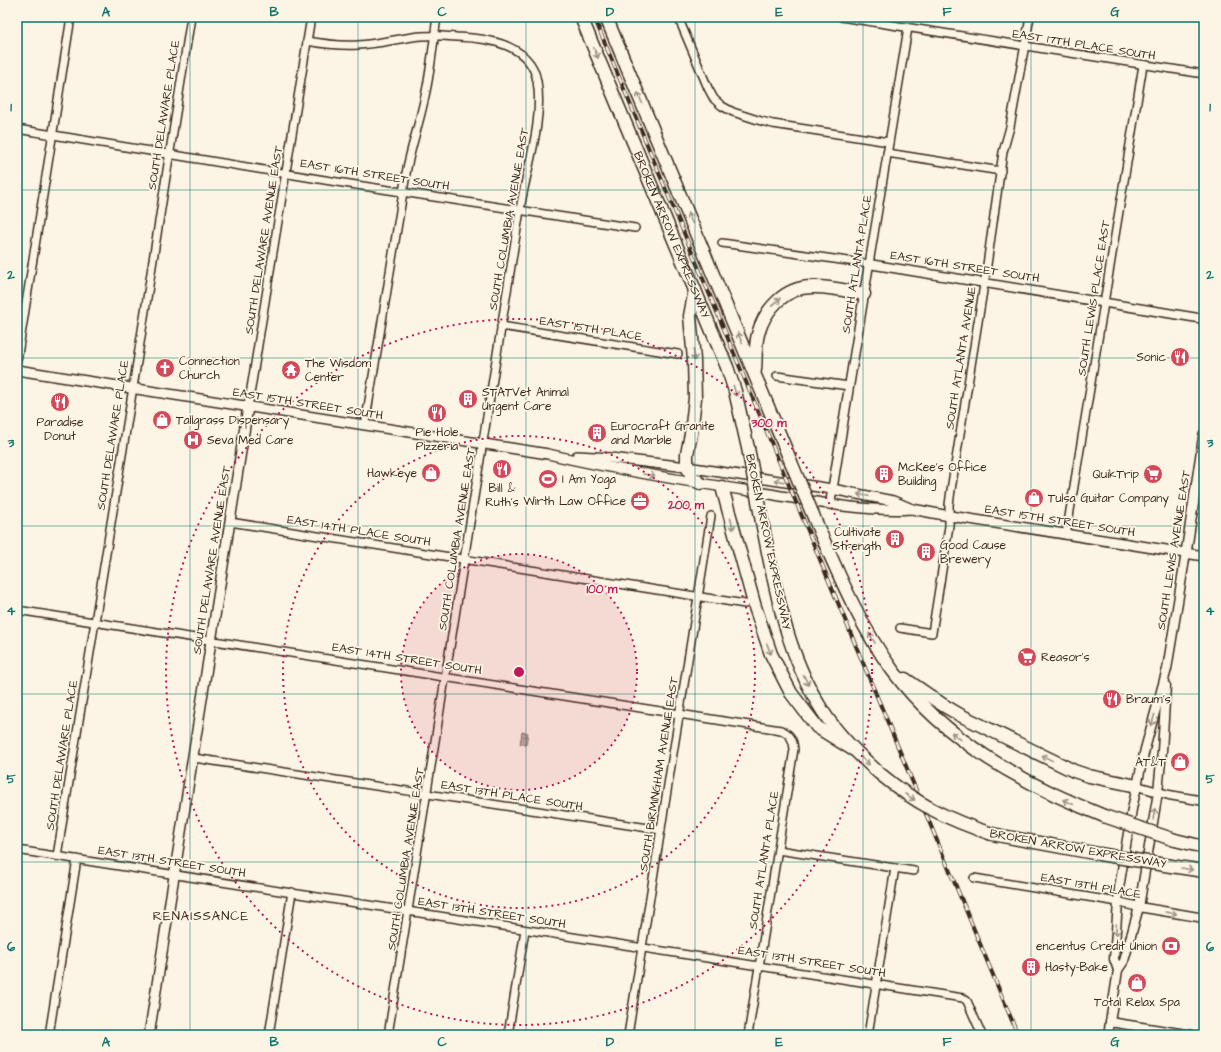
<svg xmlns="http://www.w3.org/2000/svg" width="1221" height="1052" viewBox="0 0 1221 1052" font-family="'Architects Daughter',sans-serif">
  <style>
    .water { fill: url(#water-waves); stroke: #85796b }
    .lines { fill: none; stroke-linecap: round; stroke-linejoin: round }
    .minor-casing { stroke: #3b2a1e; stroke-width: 10 }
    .tertiary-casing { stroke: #3b2a1e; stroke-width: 11 }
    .secondary-casing { stroke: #3b2a1e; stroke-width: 12 }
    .motorway-casing { stroke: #3b2a1e; stroke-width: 15 }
    .minor { stroke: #fcf5e5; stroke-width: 7 }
    .tertiary { stroke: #fcf5e5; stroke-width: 8 }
    .secondary { stroke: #fcf5e5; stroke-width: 9 }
    .motorway { stroke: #fcf5e5; stroke-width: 12 }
    .rail-casing { stroke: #3b2a1e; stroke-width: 4 }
    .rail { stroke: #fcf5e5; stroke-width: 2.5; stroke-dasharray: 8; stroke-linecap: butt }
    .motorway-bridge-casing { stroke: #3b2a1e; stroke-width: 15; stroke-linecap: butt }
    .motorway-bridge { stroke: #fcf5e5; stroke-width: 12 }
    .oneway { stroke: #9c9082 }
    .grid { fill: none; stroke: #0f766e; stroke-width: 1; stroke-opacity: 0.55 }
    .ring { fill: none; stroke: #c2185b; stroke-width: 2; stroke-dasharray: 2 4 }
    .labels { text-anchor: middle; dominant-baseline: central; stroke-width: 3.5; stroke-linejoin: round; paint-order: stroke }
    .street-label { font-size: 12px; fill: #3b2a1e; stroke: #fcf5e5 }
    .poi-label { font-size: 12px; fill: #3b2a1e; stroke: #fcf5e5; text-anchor: start }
    .neighbourhood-label { font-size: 13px; letter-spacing: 1px; fill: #3b2a1e; stroke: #fcf5e5 }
    .centre { fill: #c2185b; stroke: #fcf5e5; stroke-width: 2 }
    .ring-label { font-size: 12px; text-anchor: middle; font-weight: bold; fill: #c2185b; stroke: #fcf5e5; stroke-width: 3.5; stroke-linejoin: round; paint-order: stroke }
    .neatline { fill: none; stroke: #0f766e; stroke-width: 1.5 }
    .grid-label { font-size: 13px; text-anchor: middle; font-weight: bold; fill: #0f766e }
  </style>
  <defs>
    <pattern id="water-waves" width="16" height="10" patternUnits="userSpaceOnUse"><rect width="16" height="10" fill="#b7ad9e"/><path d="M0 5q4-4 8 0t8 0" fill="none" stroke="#968d80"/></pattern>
  </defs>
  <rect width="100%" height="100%" fill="#fcf5e5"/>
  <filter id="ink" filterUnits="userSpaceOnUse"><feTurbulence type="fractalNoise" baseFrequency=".025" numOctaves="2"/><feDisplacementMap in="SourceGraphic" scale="8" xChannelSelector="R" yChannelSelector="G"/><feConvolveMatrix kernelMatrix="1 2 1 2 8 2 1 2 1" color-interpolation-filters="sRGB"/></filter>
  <g filter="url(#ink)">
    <path class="water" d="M522 732 528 733 526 745 520 744Z"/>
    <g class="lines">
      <defs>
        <g id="minor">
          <path d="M678 17 708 88 714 99 722 106 733 112 761 121 773 124 889 142"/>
          <path d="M841 17 1204 74"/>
          <path d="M307 41C324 44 341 46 358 45 379 44 400 38 421 36 433 35 445 36 457 37 488 38 531 44 537 81 544 122 526 170 520 210L388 1035"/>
          <path d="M17 129 337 182 635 228"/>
          <path d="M887 153 1001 171"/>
          <path d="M722 243 869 264 908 28"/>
          <path d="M501 326 678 354"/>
          <path d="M17 361 71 17"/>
          <path d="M777 376 849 386"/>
          <path d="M248 407 311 17"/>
          <path d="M365 425 407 168C412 144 420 121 425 96 431 70 433 44 437 17"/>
          <path d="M230 522 745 604"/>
          <path d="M1066 535 1143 65"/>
          <path d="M17 610 781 730C790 734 793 739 794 749L748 1035"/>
          <path d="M900 628 932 633 949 526V505L951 490 986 272 1003 152 1010 127 1030 17"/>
          <path d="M194 758 661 830"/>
          <path d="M17 850 963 998 967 1001 982 1035"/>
          <path d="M778 850 914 871"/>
          <path d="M57 856 135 375 191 17"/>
          <path d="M974 878 1118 902"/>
          <path d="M49 1035 77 859"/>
          <path d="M269 1035 292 892"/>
          <path d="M508 1035 525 930"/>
          <path d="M628 1035 711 516"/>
          <path d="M868 1035 895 868"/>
        </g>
        <g id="tertiary">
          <path d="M830 504 869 264 1204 319"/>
          <path d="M1137 786 1169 795 1204 801"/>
          <path d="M1118 902 1139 907 1204 918"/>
          <path d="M1118 970 1114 959 1119 888 1132 809 1145 749 1167 669 1186 553"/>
          <path d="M1110 1022 1192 1035"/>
          <path d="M1108 1035 1118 970 1124 961 1139 907 1158 792 1162 751 1166 686"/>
        </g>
        <g id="secondary">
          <path d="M17 370 548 454C621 471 695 483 770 494 816 502 864 512 912 509"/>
          <path d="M577 456 611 458 687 467 832 489 893 501 912 509 944 515 1204 556"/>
          <path d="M1186 553 1204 434"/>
          <path d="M149 1035 248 407"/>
        </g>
        <g id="motorway">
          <path id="s1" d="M581 17 727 367 735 391 748 448"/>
          <path d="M606 17 791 462"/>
          <path d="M695 290 690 316 694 360 695 398 691 434 687 454V467L693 478 700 483"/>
          <path d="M755 370C756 359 755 345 758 334 765 309 785 287 812 287 830 286 847 291 864 294"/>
          <path d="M722 487 755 607 771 654 791 693 817 727 852 749"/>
          <path d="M762 522C775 587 786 653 822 710 837 734 858 754 879 773"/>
          <path d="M820 532C841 580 862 629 893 671 946 742 1024 784 1104 816"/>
          <path d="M905 679 943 705 960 715 1074 771 1089 776 1137 786"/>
          <path d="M992 834 1099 854"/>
          <path d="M1175 840 1204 847"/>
          <path d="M1171 866 1204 871"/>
        </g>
      </defs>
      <use href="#minor" class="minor-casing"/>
      <use href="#tertiary" class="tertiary-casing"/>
      <use href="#secondary" class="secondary-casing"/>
      <use href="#motorway" class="motorway-casing"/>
      <use href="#minor" class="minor"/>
      <use href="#tertiary" class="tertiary"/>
      <use href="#secondary" class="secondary"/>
      <use href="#motorway" class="motorway"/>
      <defs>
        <path id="rail" d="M594 17 1018 1035"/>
      </defs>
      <use href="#rail" class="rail-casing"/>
      <use href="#rail" class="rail"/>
      <defs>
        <g id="motorway-bridge">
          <path d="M748 448 762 522"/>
          <path d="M791 462 820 532"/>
          <path d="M879 773C915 803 948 820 992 834"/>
          <path d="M1104 816 1175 840"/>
          <path d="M1099 854 1171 866"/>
        </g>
      </defs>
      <use href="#motorway-bridge" class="motorway-bridge-casing"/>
      <use href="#motorway-bridge" class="motorway-bridge"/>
    </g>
    <defs><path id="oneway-shaft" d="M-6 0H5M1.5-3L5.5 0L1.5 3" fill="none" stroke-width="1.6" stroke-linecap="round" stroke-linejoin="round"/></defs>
    <g class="oneway">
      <use href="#oneway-shaft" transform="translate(596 53) rotate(67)"/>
      <use href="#oneway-shaft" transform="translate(640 98) rotate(-113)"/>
      <use href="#oneway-shaft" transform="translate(690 218) rotate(-113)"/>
      <use href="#oneway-shaft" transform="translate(776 302) rotate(-43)"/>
      <use href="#oneway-shaft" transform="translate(740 338) rotate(-113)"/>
      <use href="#oneway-shaft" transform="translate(694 355) rotate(85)"/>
      <use href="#oneway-shaft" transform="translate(735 391) rotate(73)"/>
      <use href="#oneway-shaft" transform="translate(649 475) rotate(10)"/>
      <use href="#oneway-shaft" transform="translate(780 481) rotate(-171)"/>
      <use href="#oneway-shaft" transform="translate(863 495) rotate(-168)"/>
      <use href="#oneway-shaft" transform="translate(732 524) rotate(75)"/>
      <use href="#oneway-shaft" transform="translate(872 638) rotate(-121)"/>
      <use href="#oneway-shaft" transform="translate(769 649) rotate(69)"/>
      <use href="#oneway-shaft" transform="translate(806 680) rotate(64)"/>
      <use href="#oneway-shaft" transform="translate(1153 720) rotate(106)"/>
      <use href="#oneway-shaft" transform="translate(956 736) rotate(-142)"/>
      <use href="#oneway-shaft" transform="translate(1047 758) rotate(-154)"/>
      <use href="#oneway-shaft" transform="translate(865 761) rotate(43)"/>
      <use href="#oneway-shaft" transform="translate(910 797) rotate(33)"/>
      <use href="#oneway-shaft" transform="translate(1068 802) rotate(-155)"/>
      <use href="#oneway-shaft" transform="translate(1154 814) rotate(-81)"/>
      <use href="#oneway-shaft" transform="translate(1187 869) rotate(9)"/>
      <use href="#oneway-shaft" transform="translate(1171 913) rotate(9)"/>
      <use href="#oneway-shaft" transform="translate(1116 930) rotate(94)"/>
    </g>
  </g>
  <path class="grid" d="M190 17V1035M358 17V1035M526 17V1035M695 17V1035M863 17V1035M1031 17V1035M17 190H1204M17 358H1204M17 526H1204M17 694H1204M17 862H1204"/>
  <circle cx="519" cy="672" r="118" fill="#c2185b" fill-opacity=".12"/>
  <g class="ring">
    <circle cx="519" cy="672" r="118"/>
    <circle cx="519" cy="672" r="236"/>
    <circle cx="519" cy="672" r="353"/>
  </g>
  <defs>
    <symbol id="restaurant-disc" viewBox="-11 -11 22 22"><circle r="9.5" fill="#d1495b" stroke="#fcf5e5"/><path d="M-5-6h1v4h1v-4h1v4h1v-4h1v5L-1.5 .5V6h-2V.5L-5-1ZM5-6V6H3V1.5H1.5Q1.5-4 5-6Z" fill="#fff"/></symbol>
    <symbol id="church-disc" viewBox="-11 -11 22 22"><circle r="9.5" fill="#d1495b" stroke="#fcf5e5"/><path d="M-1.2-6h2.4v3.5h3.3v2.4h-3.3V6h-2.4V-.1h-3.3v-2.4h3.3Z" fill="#fff"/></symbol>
    <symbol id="temple-disc" viewBox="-11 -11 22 22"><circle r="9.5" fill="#d1495b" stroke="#fcf5e5"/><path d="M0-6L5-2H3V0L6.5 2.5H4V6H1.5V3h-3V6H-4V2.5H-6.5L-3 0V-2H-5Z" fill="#fff"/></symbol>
    <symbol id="building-disc" viewBox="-11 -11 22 22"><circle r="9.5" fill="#d1495b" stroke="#fcf5e5"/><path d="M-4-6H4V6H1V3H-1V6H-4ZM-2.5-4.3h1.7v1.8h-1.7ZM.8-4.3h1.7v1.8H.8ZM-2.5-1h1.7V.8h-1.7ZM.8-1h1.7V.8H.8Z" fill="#fff"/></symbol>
    <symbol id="shop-disc" viewBox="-11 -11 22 22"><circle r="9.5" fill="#d1495b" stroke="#fcf5e5"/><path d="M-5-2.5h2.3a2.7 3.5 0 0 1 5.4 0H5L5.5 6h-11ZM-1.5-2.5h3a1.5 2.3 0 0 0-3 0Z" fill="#fff"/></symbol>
    <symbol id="hospital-disc" viewBox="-11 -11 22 22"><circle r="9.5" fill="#d1495b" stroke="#fcf5e5"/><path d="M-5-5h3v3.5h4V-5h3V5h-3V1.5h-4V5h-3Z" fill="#fff"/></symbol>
    <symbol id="supermarket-disc" viewBox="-11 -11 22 22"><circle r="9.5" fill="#d1495b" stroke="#fcf5e5"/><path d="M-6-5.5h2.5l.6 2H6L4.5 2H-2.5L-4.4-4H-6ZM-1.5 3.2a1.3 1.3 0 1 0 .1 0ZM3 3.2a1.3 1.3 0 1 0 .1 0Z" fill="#fff"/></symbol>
    <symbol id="stadium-disc" viewBox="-11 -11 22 22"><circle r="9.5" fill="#d1495b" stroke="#fcf5e5"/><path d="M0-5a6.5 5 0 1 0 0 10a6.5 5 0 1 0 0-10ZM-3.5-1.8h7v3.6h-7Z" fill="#fff"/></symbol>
    <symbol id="office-disc" viewBox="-11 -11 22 22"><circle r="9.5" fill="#d1495b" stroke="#fcf5e5"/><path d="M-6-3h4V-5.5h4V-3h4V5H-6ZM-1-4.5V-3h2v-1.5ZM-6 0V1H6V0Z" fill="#fff"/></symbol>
    <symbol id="bank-disc" viewBox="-11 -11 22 22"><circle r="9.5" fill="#d1495b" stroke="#fcf5e5"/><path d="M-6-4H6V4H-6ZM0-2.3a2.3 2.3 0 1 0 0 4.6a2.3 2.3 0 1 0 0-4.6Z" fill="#fff"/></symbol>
  </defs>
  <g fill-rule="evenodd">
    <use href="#restaurant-disc" x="1169" y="346" width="22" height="22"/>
    <use href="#church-disc" x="154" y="357" width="22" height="22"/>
    <use href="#temple-disc" x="280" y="359" width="22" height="22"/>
    <use href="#building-disc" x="457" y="388" width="22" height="22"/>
    <use href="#restaurant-disc" x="49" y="391" width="22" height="22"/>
    <use href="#restaurant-disc" x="426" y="402" width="22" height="22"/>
    <use href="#shop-disc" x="151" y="409" width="22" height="22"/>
    <use href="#building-disc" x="586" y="422" width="22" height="22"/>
    <use href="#hospital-disc" x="182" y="429" width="22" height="22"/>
    <use href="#restaurant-disc" x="491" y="458" width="22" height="22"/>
    <use href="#shop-disc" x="420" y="462" width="22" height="22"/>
    <use href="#building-disc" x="873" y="463" width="22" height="22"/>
    <use href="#supermarket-disc" x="1142" y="463" width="22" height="22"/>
    <use href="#stadium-disc" x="537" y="468" width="22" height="22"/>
    <use href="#shop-disc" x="1023" y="487" width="22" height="22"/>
    <use href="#office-disc" x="629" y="490" width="22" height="22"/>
    <use href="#building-disc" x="884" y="528" width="22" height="22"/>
    <use href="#building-disc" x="915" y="541" width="22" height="22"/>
    <use href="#supermarket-disc" x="1016" y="646" width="22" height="22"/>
    <use href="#restaurant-disc" x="1101" y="688" width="22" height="22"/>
    <use href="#shop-disc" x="1169" y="751" width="22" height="22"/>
    <use href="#bank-disc" x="1160" y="935" width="22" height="22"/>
    <use href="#building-disc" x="1020" y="956" width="22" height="22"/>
    <use href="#shop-disc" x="1126" y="972" width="22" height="22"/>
  </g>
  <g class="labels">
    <g class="street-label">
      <text transform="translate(1084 45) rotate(9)">EAST 17TH PLACE SOUTH</text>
      <text transform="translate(164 115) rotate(-81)">SOUTH DELAWARE PLACE</text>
      <text transform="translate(375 175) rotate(9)">EAST 16TH STREET SOUTH</text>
      <text transform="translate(509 219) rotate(-80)">SOUTH COLUMBIA AVENUE EAST</text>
      <text stroke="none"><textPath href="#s1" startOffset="236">BROKEN ARROW EXPRESSWAY</textPath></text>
      <text transform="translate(264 240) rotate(-81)">SOUTH DELAWARE AVENUE EAST</text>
      <text transform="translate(857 264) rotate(-81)">SOUTH ATLANTA PLACE</text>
      <text transform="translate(965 267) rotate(9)">EAST 16TH STREET SOUTH</text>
      <text transform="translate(1094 298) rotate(-81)">SOUTH LEWIS PLACE EAST</text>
      <text transform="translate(591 329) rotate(9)">EAST 15TH PLACE</text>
      <text transform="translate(961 358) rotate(-81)">SOUTH ATLANTA AVENUE</text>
      <text transform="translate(308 404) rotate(9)">EAST 15TH STREET SOUTH</text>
      <text transform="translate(113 435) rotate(-81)">SOUTH DELAWARE PLACE</text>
      <text transform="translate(1060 521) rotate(9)">EAST 15TH STREET SOUTH</text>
      <text transform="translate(359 531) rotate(9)">EAST 14TH PLACE SOUTH</text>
      <text transform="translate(457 539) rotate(-81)">SOUTH COLUMBIA AVENUE EAST</text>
      <text transform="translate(768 542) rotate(78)">BROKEN ARROW EXPRESSWAY</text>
      <text transform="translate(1174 550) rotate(-81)">SOUTH LEWIS AVENUE EAST</text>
      <text transform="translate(212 560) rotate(-81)">SOUTH DELAWARE AVENUE EAST</text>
      <text transform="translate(407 659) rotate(9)">EAST 14TH STREET SOUTH</text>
      <text transform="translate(62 755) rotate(-81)">SOUTH DELAWARE PLACE</text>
      <text transform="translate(659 774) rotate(-81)">SOUTH BIRMINGHAM AVENUE EAST</text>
      <text transform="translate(512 796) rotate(9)">EAST 13TH PLACE SOUTH</text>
      <text transform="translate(1078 849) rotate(10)">BROKEN ARROW EXPRESSWAY</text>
      <text transform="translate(406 859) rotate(-81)">SOUTH COLUMBIA AVENUE EAST</text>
      <text transform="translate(764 860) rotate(-81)">SOUTH ATLANTA PLACE</text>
      <text transform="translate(172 862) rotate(9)">EAST 13TH STREET SOUTH</text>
      <text transform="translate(1091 886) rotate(10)">EAST 13TH PLACE</text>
      <text transform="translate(492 913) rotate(9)">EAST 13TH STREET SOUTH</text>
      <text transform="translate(812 962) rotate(9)">EAST 13TH STREET SOUTH</text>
    </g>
    <g class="poi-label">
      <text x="1166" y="357" text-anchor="end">Sonic</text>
      <text x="179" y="361">Connection<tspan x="179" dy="14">Church</tspan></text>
      <text x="305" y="363">The Wisdom<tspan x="305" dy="14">Center</tspan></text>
      <text x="482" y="392">STATVet Animal<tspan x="482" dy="14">Urgent Care</tspan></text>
      <text x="176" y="420">Tallgrass Dispensary</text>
      <text x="60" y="422" text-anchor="middle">Paradise<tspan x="60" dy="14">Donut</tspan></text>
      <text x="611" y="426">Eurocraft Granite<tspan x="611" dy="14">and Marble</tspan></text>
      <text x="437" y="432" text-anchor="middle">Pie Hole<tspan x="437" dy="14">Pizzeria</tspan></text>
      <text x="207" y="440">Seva Med Care</text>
      <text x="898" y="467">McKee's Office<tspan x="898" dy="14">Building</tspan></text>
      <text x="417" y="473" text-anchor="end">Hawkeye</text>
      <text x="1139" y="474" text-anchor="end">QuikTrip</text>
      <text x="562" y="479">I Am Yoga</text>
      <text x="502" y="488" text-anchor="middle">Bill &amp;<tspan x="502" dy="14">Ruth's</tspan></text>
      <text x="1048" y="498">Tulsa Guitar Company</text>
      <text x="626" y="501" text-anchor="end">Wirth Law Office</text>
      <text x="881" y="532" text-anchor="end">Cultivate<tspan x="881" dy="14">Strength</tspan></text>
      <text x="940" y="545">Good Cause<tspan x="940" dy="14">Brewery</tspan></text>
      <text x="1041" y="657">Reasor's</text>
      <text x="1126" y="699">Braum's</text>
      <text x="1166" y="762" text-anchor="end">AT&amp;T</text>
      <text x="1157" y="946" text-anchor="end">encentus Credit Union</text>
      <text x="1045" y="967">Hasty-Bake</text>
      <text x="1137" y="1002" text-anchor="middle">Total Relax Spa</text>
    </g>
    <g class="neighbourhood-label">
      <text x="201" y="916">RENAISSANCE</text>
    </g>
  </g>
  <circle cx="519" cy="672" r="6" class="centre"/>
  <g class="ring-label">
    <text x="769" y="427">300 m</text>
    <text x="686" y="509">200 m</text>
    <text x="602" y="593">100 m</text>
  </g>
  <rect width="1221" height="1052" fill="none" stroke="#fcf5e5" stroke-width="44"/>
  <rect x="22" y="22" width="1177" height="1008" class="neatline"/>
  <g class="grid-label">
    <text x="106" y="16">A</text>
    <text x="274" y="16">B</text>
    <text x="442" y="16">C</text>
    <text x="610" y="16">D</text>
    <text x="779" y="16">E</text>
    <text x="947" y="16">F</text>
    <text x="1115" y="16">G</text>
    <text x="11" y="111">1</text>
    <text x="1210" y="111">1</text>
    <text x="11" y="279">2</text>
    <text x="1210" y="279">2</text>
    <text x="11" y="447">3</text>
    <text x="1210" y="447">3</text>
    <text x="11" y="615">4</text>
    <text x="1210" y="615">4</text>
    <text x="11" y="783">5</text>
    <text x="1210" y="783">5</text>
    <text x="11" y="951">6</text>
    <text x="1210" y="951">6</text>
    <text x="106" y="1046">A</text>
    <text x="274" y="1046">B</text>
    <text x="442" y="1046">C</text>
    <text x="610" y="1046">D</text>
    <text x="779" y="1046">E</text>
    <text x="947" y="1046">F</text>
    <text x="1115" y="1046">G</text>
  </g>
</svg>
